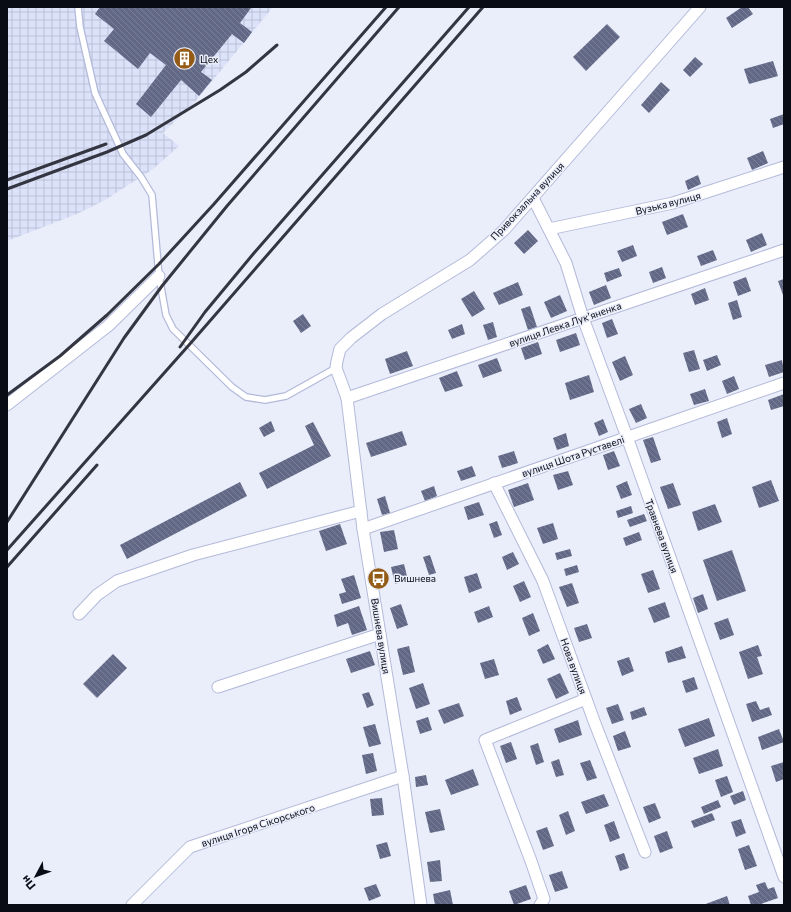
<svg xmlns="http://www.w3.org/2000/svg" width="791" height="912" viewBox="0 0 791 912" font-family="Commissioner,sans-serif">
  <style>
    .industrial { fill: url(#industrial-grid) }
    .building { fill: url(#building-back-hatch) }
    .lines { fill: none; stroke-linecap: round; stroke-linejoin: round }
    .lane-casing { stroke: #b3bad9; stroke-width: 8 }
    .street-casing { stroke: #b3bad9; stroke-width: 13 }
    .lane { stroke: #fff; stroke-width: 5.5 }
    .street { stroke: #fff; stroke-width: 11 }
    .rail { stroke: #333540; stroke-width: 3 }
    .labels { text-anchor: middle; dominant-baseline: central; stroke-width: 3; stroke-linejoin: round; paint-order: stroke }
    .poi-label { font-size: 10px; fill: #090b15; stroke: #eaedfa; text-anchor: start }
    .street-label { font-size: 10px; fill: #090b15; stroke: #eaedfa }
  </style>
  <defs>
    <pattern id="industrial-grid" width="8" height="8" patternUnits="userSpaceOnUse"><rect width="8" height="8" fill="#dce2fa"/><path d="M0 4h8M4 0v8" fill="none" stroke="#bbc1d5"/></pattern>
    <pattern id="building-back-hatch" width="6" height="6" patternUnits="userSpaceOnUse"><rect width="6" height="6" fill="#626987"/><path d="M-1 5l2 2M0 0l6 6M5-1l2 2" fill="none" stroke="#7b8096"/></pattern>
  </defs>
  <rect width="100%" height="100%" fill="#eaedfa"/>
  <path class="industrial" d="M7 7H273L194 103 163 133 179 146 153 169 105 200 77 214 7 241Z"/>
  <g class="building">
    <path d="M100 7H250L251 8 240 23 252 32 244 43 232 34 201 72 212 80 199 96 181 80 151 117 136 104 166 65 150 53 138 69 104 41 114 29 95 14Z"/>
    <path d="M742 7H748L753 14 732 28 726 18Z"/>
    <path d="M607 24 620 37 586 71 573 57Z"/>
    <path d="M695 57 703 64 690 77 683 70Z"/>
    <path d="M773 61 778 76 749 84 744 69Z"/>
    <path d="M661 82 670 90 649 113 641 105Z"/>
    <path d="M784 114V124L773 128 770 119Z"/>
    <path d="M763 151 768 163 752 170 747 158Z"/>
    <path d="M698 175 701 184 688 190 685 181Z"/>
    <path d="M683 214 688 227 667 235 662 222Z"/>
    <path d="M528 230 538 241 524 254 514 243Z"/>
    <path d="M762 233 767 245 751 252 746 240Z"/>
    <path d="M633 245 637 256 622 262 617 251Z"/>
    <path d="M713 250 717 260 701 266 697 256Z"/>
    <path d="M662 267 666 278 653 283 649 272Z"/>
    <path d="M619 268 622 276 607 282 604 273Z"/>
    <path d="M746 277 751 291 738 296 733 282Z"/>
    <path d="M784 279V294L783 295 778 281Z"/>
    <path d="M518 282 523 295 499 305 493 293Z"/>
    <path d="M606 285 611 298 594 305 589 292Z"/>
    <path d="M705 288 709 300 695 305 691 294Z"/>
    <path d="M474 291 485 309 472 317 461 299Z"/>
    <path d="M560 295 567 311 551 318 544 302Z"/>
    <path d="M737 300 742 317 733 320 728 303Z"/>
    <path d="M530 306 537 327 528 330 521 309Z"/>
    <path d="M303 314 311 326 301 333 293 321Z"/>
    <path d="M612 319 618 334 607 338 602 323Z"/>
    <path d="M493 322 497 337 488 340 483 325Z"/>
    <path d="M462 324 465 334 452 339 448 330Z"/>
    <path d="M576 333 580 345 560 352 556 340Z"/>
    <path d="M538 342 542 354 525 360 521 348Z"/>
    <path d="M694 350 700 369 689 372 683 353Z"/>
    <path d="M407 351 413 366 390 374 385 359Z"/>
    <path d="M717 355 721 365 707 371 703 360Z"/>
    <path d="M625 356 633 375 620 381 612 362Z"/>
    <path d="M497 358 502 371 483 378 478 365Z"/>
    <path d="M782 360 784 372 769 377 765 365Z"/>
    <path d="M457 371 463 386 445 392 439 378Z"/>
    <path d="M589 375 594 392 570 400 565 383Z"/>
    <path d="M734 376 739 389 727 394 722 381Z"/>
    <path d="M705 389 709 401 694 405 690 394Z"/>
    <path d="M784 394V406L771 410 768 400Z"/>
    <path d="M641 404 647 418 636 423 629 409Z"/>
    <path d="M727 418 732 434 722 438 717 422Z"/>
    <path d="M603 419 608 432 599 436 594 423Z"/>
    <path d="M271 421 275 431 264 437 259 428Z"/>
    <path d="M313 422 331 456 267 489 259 473 314 445 305 426Z"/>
    <path d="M402 431 407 445 371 457 366 443Z"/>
    <path d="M566 433 569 446 557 450 553 438Z"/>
    <path d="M653 437 661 460 651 463 643 440Z"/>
    <path d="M514 451 518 463 502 468 498 456Z"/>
    <path d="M614 451 620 466 608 470 603 455Z"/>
    <path d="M472 466 476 476 461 481 457 471Z"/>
    <path d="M568 471 573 485 558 490 553 475Z"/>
    <path d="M771 480 779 501 759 508 752 487Z"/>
    <path d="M627 481 632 495 621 499 616 486Z"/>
    <path d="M240 482 247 496 127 559 120 545Z"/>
    <path d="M528 483 534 500 514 507 508 490Z"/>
    <path d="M673 483 681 505 668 509 660 487Z"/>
    <path d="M434 486 437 496 425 501 421 491Z"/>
    <path d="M385 496 390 513 382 515 377 499Z"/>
    <path d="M479 502 484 515 468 520 464 507Z"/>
    <path d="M715 504 722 522 698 531 692 512Z"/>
    <path d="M631 506 633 513 618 518 616 511Z"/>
    <path d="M644 514 647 521 630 527 627 520Z"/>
    <path d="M497 521 502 535 494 538 489 524Z"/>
    <path d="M553 523 558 539 543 544 537 528Z"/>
    <path d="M340 524 347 544 326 551 319 531Z"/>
    <path d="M394 530 398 549 384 552 380 532Z"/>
    <path d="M639 532 642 540 626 546 623 538Z"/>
    <path d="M570 549 572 556 557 560 555 553Z"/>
    <path d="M732 550 746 591 717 601 703 560Z"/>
    <path d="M513 552 519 564 507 570 502 557Z"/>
    <path d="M430 555 436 573 429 575 423 557Z"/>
    <path d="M404 564 408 580 395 584 391 567Z"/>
    <path d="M577 565 579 572 566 576 564 569Z"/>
    <path d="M653 570 660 589 648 593 641 574Z"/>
    <path d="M477 573 482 588 469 593 464 577Z"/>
    <path d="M354 575 361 598 342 604 339 594 346 592 341 579Z"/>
    <path d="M524 581 531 597 520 602 513 586Z"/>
    <path d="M572 583 579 603 567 607 559 587Z"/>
    <path d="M703 594 708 609 698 613 693 598Z"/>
    <path d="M665 602 670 617 654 623 648 608Z"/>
    <path d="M401 604 408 625 397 629 390 608Z"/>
    <path d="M359 606 367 630 352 635 348 623 337 627 334 615Z"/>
    <path d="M489 606 493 617 478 623 474 612Z"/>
    <path d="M533 613 540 631 529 636 522 618Z"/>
    <path d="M728 618 734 635 720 640 714 623Z"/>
    <path d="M587 624 592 638 579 642 574 628Z"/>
    <path d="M548 644 555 659 543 664 537 650Z"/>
    <path d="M758 645 762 656 757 657 763 674 748 679 739 652Z"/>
    <path d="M409 646 415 672 403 675 397 649Z"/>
    <path d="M682 646 686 658 668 663 665 652Z"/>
    <path d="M370 651 375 665 351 673 346 659Z"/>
    <path d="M113 654 127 668 97 698 83 684Z"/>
    <path d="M629 657 634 671 622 676 617 661Z"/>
    <path d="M494 659 499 675 485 679 480 663Z"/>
    <path d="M560 673 569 693 556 699 547 679Z"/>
    <path d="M694 677 698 689 686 693 682 681Z"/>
    <path d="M423 683 430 704 416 709 409 688Z"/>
    <path d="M369 692 374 705 367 708 362 694Z"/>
    <path d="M517 697 522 710 510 715 506 701Z"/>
    <path d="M756 701 760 710 769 707 772 715 752 722 746 704Z"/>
    <path d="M459 703 464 716 444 724 438 710Z"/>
    <path d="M618 704 624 720 612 724 606 708Z"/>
    <path d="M644 707 647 715 632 720 630 712Z"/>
    <path d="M428 717 432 730 420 734 416 721Z"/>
    <path d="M709 718 715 736 685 747 678 729Z"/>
    <path d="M578 720 582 735 559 743 554 729Z"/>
    <path d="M375 724 381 744 369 747 363 727Z"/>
    <path d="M779 729 784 742 762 750 758 737Z"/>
    <path d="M625 731 631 747 618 751 613 736Z"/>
    <path d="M511 742 517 759 506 763 500 746Z"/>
    <path d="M538 743 544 762 536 765 530 746Z"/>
    <path d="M718 749 723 766 699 774 693 758Z"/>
    <path d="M373 753 377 771 366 774 362 755Z"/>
    <path d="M559 759 564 775 556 777 551 762Z"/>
    <path d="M590 760 597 778 587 781 580 763Z"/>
    <path d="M784 762V779L776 782 771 766Z"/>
    <path d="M473 769 479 785 451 795 445 780Z"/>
    <path d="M426 775 428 785 416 787 415 777Z"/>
    <path d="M727 776 733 792 721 797 715 780Z"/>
    <path d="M743 791 746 800 734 805 730 796Z"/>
    <path d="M604 794 609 806 586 814 581 802Z"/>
    <path d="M382 798 384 815 372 816 370 799Z"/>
    <path d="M718 800 721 807 704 814 701 807Z"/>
    <path d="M655 803 661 818 649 823 643 807Z"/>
    <path d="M440 809 445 830 430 833 425 812Z"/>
    <path d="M568 811 575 831 566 835 559 815Z"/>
    <path d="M712 813 715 820 694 828 691 821Z"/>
    <path d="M741 819 746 833 736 837 731 822Z"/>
    <path d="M614 821 620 838 610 842 604 825Z"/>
    <path d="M547 827 554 846 543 850 536 831Z"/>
    <path d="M667 831 673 848 660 853 654 836Z"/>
    <path d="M387 842 391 856 380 859 376 845Z"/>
    <path d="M749 845 757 866 745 870 738 849Z"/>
    <path d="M624 853 629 868 620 871 615 856Z"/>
    <path d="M440 860 442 881 430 882 427 862Z"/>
    <path d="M562 871 568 888 555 892 549 875Z"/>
    <path d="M765 882 768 889 774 887 778 898 758 905H751L748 896 759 892 756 885Z"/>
    <path d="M376 884 381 896 369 901 364 888Z"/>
    <path d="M526 885 531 899 514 905 509 891Z"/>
    <path d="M450 890 453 905H435L433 894Z"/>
    <path d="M727 896 730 905H703Z"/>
  </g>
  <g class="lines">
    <defs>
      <path id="lane" d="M78 7 80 27 95 93 123 154 141 177 152 195 159 276 166 315 173 329 232 387 246 397 265 400 286 396 336 368"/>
      <g id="street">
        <path d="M533 198 566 263 583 318 627 437 784 877"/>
        <path d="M549 229 673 203 784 167"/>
        <path d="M347 398 784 250"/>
        <path d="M7 405 108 326 159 276"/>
        <path d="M494 483 543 581 594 721 645 852"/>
        <path d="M363 529 784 383"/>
        <path d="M79 614 97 595 117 581 193 555 361 511"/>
        <path d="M218 687 380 634"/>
        <path d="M132 905 190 847 403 776"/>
        <path d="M421 905 403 776 363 529 347 398 336 368 337 361 340 349 351 338 382 314 470 260 504 230 700 7"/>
        <path d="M540 905 544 899 531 861 485 740 586 699"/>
      </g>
    </defs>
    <use href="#lane" class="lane-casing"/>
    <use href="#street" class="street-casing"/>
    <use href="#lane" class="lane"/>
    <use href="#street" class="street"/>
    <g class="rail">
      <path d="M7 180 106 144"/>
      <path d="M7 189 107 152 146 135 220 90 246 72 277 45"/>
      <path d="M180 347 205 312 254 253 469 7"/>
      <path d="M7 395 60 356 107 315 159 264 214 204 386 7"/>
      <path d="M7 522 124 338 162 286 227 206 399 7"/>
      <path d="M7 550 189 345 483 7"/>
      <path d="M7 567 97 465"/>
    </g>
  </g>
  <defs>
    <symbol id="building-disc" viewBox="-11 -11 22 22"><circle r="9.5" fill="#945b17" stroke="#eaedfa"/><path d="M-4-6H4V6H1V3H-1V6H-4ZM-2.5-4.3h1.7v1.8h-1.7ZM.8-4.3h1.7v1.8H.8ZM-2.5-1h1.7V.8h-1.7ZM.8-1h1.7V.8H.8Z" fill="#fff"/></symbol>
    <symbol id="bus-disc" viewBox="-11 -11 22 22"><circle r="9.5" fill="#945b17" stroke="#eaedfa"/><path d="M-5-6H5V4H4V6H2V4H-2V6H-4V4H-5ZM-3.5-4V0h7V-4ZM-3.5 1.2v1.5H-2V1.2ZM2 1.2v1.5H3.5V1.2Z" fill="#fff"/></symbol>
  </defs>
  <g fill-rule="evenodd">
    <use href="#building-disc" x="172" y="46" width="25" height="25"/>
    <use href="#bus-disc" x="366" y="566" width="25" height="25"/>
  </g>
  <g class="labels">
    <g class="poi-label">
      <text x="200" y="59">Цех</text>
      <text x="394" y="578">Вишнева</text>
    </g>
    <g class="street-label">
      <text transform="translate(527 201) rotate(-47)">Привокзальна вулиця</text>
      <text transform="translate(668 203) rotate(-14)">Вузька вулиця</text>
      <text transform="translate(565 324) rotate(-19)">вулиця Левка Лукʼяненка</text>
      <text transform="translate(573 456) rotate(-19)">вулиця Шота Руставелі</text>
      <text transform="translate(662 536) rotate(70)">Травнева вулиця</text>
      <text transform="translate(381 636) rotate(81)">Вишнева вулиця</text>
      <text transform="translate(574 666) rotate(70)">Нова вулиця</text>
      <text transform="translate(258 825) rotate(-18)">вулиця Ігоря Сікорського</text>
    </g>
  </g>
  <rect width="791" height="912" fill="none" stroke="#090b15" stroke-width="16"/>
  <g transform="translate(36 876) rotate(229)" stroke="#eaedfa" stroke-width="3" paint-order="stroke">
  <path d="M0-3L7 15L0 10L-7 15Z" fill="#090b15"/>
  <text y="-6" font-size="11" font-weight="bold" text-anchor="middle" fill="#090b15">Пн</text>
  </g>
</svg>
